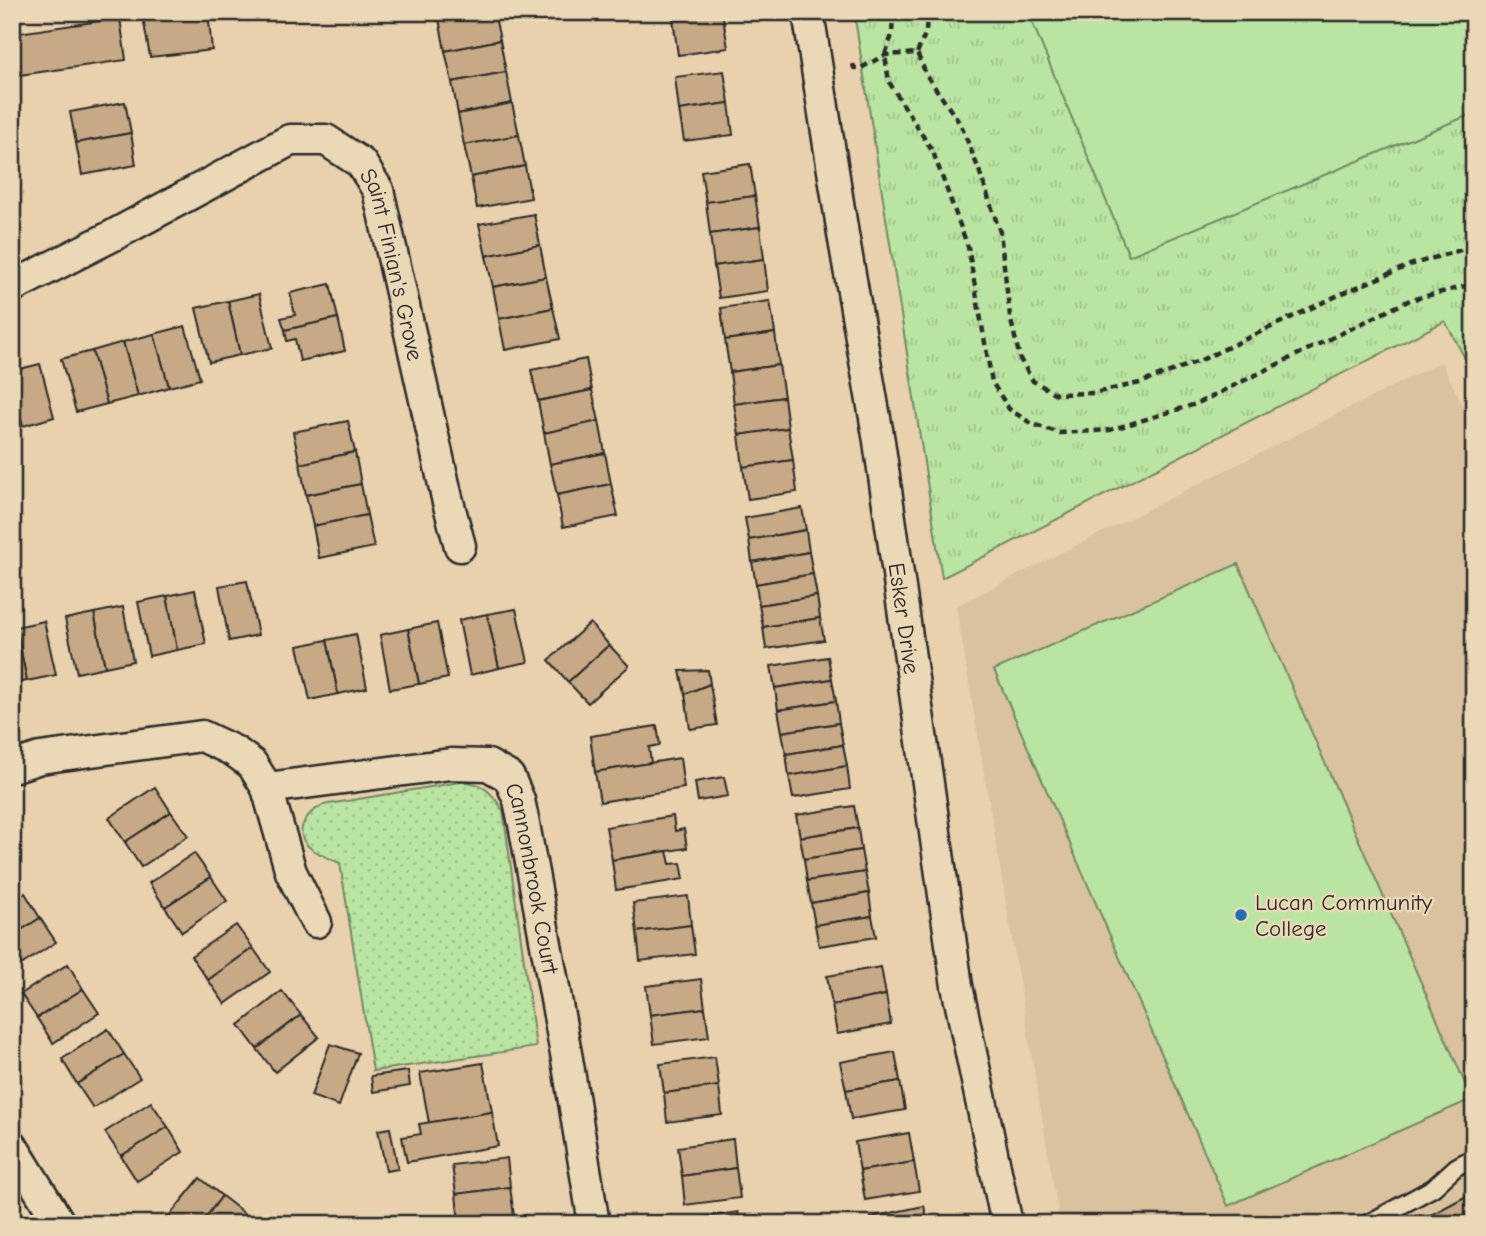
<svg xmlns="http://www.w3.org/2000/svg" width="1486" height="1236" viewBox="0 0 1486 1236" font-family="'Comic Neue',sans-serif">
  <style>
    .built { fill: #dac29e }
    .grass { fill: url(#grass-dots); stroke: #728866; stroke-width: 2 }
    .park { fill: url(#park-tufts); stroke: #728866; stroke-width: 2 }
    .pitch { fill: #bae4a1; stroke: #728866; stroke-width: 2 }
    .building { fill: #c7a985; stroke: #2b2b2b; stroke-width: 2 }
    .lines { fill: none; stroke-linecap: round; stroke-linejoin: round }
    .lane-casing { stroke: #2b2b2b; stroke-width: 21 }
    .street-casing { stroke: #2b2b2b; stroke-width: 35 }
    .path { stroke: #2b2b2b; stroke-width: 4.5; stroke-dasharray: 7 5; stroke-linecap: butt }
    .lane { stroke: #ead8b6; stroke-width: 16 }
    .street { stroke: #ead8b6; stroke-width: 30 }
    .poi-dot { fill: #1f6fb2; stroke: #ead8b6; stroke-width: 2.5 }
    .labels { text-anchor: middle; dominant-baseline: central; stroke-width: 5; stroke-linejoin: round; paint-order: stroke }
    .street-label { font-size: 23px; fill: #2b2b2b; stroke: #ead8b6 }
    .poi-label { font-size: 23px; fill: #2b2b2b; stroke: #ead8b6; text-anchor: start }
  </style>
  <defs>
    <pattern id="grass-dots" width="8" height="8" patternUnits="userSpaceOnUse" patternTransform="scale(1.75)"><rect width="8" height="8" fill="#bae4a1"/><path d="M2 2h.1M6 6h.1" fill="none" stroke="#a0c48b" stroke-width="1.8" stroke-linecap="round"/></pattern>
    <pattern id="park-tufts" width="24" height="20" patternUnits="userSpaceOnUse" patternTransform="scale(1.75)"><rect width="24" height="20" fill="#bae4a1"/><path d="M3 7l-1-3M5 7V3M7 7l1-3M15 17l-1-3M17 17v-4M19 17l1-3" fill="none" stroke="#a0c48b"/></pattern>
  </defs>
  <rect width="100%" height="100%" fill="#e8d1ac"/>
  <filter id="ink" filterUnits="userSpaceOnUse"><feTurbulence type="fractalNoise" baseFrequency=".0143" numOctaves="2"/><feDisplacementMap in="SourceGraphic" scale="14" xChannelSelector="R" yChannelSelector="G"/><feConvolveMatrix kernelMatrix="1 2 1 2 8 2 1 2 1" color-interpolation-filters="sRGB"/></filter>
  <g filter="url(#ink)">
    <path class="built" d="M1441 362 1474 427V1224H1060L956 606Z"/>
    <path class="grass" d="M460 782C482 781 491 792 503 810L536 1047 373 1071 340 863C331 859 321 855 313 850 291 835 304 814 323 805Z"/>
    <path class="park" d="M854 12H1474V375L1445 321 942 578Z"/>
    <g class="pitch">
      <path d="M1028 12H1474V113L1129 256Z"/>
      <path d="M1238 564 1472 1099 1228 1206 994 670Z"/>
    </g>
    <g class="building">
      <path d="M142 12H208L212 50 150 57Z"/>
      <path d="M475 12H494L500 40 445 51 439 19Z"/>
      <path d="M672 12H722L728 48 678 55Z"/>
      <path d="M120 18 126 60 12 76V34Z"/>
      <path d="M500 40 506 72 452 82 445 51Z"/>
      <path d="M724 71 729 103 679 110 675 77Z"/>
      <path d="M506 72 512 103 458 114 452 82Z"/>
      <path d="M125 102 131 133 76 143 70 112Z"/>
      <path d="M512 103 519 135 464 145 458 114Z"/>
      <path d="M729 103 733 135 684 141 679 110Z"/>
      <path d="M131 133 136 165 82 175 76 143Z"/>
      <path d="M519 135 525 166 471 177 464 145Z"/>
      <path d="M750 164 755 196 706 202 701 171Z"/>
      <path d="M525 166 531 198 477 208 471 177Z"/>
      <path d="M755 196 760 227 710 234 706 202Z"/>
      <path d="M534 214 540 245 486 256 479 224Z"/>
      <path d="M760 227 764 259 714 266 710 234Z"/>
      <path d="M540 245 546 277 493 287 486 256Z"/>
      <path d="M764 259 768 291 719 298 714 266Z"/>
      <path d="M546 277 553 308 499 319 493 287Z"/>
      <path d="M330 284 338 318 285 330 281 318 295 315 290 293Z"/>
      <path d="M259 294 272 348 240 355 228 301Z"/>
      <path d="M228 301 240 355 209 362 196 308Z"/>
      <path d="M770 301 775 333 725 340 721 308Z"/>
      <path d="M553 308 560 339 505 350 499 319Z"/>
      <path d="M338 318 345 351 300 361 295 339 287 341 285 330Z"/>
      <path d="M185 326 200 379 169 387 154 334Z"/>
      <path d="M775 333 779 365 730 372 725 340Z"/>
      <path d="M154 334 169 387 138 396 123 342Z"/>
      <path d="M123 342 138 396 107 404 92 351Z"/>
      <path d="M92 351 107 404 76 412 61 359Z"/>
      <path d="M586 359 592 390 538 401 531 370Z"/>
      <path d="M40 364 54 417 23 426 12 385V371Z"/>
      <path d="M779 365 784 397 734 404 730 372Z"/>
      <path d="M12 385 23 426 12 429Z"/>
      <path d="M592 390 599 421 544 433 538 401Z"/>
      <path d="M784 397 788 428 739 435 734 404Z"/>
      <path d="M348 421 355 452 300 464 293 432Z"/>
      <path d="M599 421 605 453 550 464 544 433Z"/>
      <path d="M788 428 793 460 743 467 739 435Z"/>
      <path d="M355 452 361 484 306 495 300 464Z"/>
      <path d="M605 453 611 484 557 495 550 464Z"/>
      <path d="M793 460 797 492 748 499 743 467Z"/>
      <path d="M361 484 367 515 313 526 306 495Z"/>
      <path d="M611 484 618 516 563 527 557 495Z"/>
      <path d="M802 508 806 530 749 540 745 518Z"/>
      <path d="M367 515 374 547 319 558 313 526Z"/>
      <path d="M806 530 809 552 752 562 749 540Z"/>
      <path d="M809 552 813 574 756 584 752 562Z"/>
      <path d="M813 574 817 596 759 605 756 584Z"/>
      <path d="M247 581 258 635 229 641 219 586Z"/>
      <path d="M195 590 206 644 177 650 167 596Z"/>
      <path d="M167 596 177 650 149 656 138 602Z"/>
      <path d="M817 596 820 618 763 627 759 605Z"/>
      <path d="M123 607 133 661 105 667 94 613Z"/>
      <path d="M516 609 528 662 499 668 487 614Z"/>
      <path d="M94 613 105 667 77 673 65 619Z"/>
      <path d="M487 614 499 668 470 675 459 620Z"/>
      <path d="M820 618 824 640 766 649 763 627Z"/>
      <path d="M44 621 56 675 27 681 16 627Z"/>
      <path d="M437 623 448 678 419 684 408 629Z"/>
      <path d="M590 623 609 645 568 682 549 660Z"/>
      <path d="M12 627H16L27 681 12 684Z"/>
      <path d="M408 629 419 684 390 689 380 635Z"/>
      <path d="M356 634 367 688 338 694 327 640Z"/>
      <path d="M327 640 338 694 310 700 298 646Z"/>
      <path d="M609 645 629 666 588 703 568 682Z"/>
      <path d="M828 657 832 679 775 688 771 666Z"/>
      <path d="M708 670 710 684 685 694 680 671Z"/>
      <path d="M832 679 836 701 778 710 775 688Z"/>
      <path d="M710 684 717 725 690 729 685 694Z"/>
      <path d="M836 701 839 723 782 732 778 710Z"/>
      <path d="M839 723 843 745 786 754 782 732Z"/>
      <path d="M657 726 660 745 649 747 651 763 595 772 590 736Z"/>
      <path d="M843 745 847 766 789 776 786 754Z"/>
      <path d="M680 758 684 788 600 802 595 772Z"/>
      <path d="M847 766 850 789 793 798 789 776Z"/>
      <path d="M724 777 728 796 698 801 695 782Z"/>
      <path d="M155 787 171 812 125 842 109 818Z"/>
      <path d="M854 806 858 828 800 837 796 815Z"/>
      <path d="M171 812 188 836 141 867 125 842Z"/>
      <path d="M673 816 675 831 684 829 687 848 612 860 606 827Z"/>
      <path d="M858 828 861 850 804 859 800 837Z"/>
      <path d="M861 850 865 872 807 881 804 859Z"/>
      <path d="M667 851 670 864 681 863 684 879 616 890 612 860Z"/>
      <path d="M194 853 211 877 165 907 149 883Z"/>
      <path d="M865 872 869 893 811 903 807 881Z"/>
      <path d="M211 877 227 901 182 932 165 907Z"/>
      <path d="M25 893 40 918 12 936V901Z"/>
      <path d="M869 893 872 916 815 925 811 903Z"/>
      <path d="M688 896 691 925 637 932 633 903Z"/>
      <path d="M872 916 876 937 819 946 815 925Z"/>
      <path d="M40 918 56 942 12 971V936Z"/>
      <path d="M236 925 253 948 208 980 191 956Z"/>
      <path d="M691 925 695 954 640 961 637 932Z"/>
      <path d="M253 948 270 972 225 1004 208 980Z"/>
      <path d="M68 964 83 989 37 1018 21 994Z"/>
      <path d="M881 967 886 995 832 1005 827 976Z"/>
      <path d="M701 979 705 1008 650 1015 646 986Z"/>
      <path d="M83 989 99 1013 53 1043 37 1018Z"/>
      <path d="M282 991 301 1015 257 1049 239 1025Z"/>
      <path d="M886 995 891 1024 837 1034 832 1005Z"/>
      <path d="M705 1008 709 1037 654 1044 650 1015Z"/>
      <path d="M301 1015 319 1037 275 1072 257 1049Z"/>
      <path d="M108 1029 124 1054 77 1084 62 1059Z"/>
      <path d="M330 1044 358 1053 339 1106 311 1096Z"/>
      <path d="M895 1052 900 1081 846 1090 840 1062Z"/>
      <path d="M124 1054 140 1078 93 1108 77 1084Z"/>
      <path d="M715 1057 719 1086 664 1093 660 1064Z"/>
      <path d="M483 1063 492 1112 429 1123 420 1073Z"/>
      <path d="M408 1071 410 1086 373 1092 371 1076Z"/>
      <path d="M900 1081 905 1110 851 1119 846 1090Z"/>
      <path d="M719 1086 722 1115 667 1122 664 1093Z"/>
      <path d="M151 1102 168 1127 121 1156 105 1132Z"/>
      <path d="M492 1112 498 1146 407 1162 402 1137 421 1134 419 1124Z"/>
      <path d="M168 1127 183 1152 137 1181 121 1156Z"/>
      <path d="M390 1128 398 1169 386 1171 378 1130Z"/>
      <path d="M909 1133 914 1162 860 1171 855 1142Z"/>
      <path d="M733 1139 736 1168 682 1176 678 1147Z"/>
      <path d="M507 1158 510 1187 456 1194 452 1165Z"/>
      <path d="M914 1162 919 1191 865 1200 860 1171Z"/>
      <path d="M736 1168 740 1198 685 1205 682 1176Z"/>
      <path d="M200 1178 222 1196 201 1224H168L165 1221Z"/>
      <path d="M510 1187 514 1216 459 1223 456 1194Z"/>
      <path d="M1474 1192V1224H1414Z"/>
      <path d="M222 1196 245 1214 238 1224H201Z"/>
      <path d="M924 1206 928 1224H872L871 1217Z"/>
      <path d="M738 1212 741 1224H685L684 1220Z"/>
    </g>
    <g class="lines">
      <defs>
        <path id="lane" d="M1367 1224 1433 1188 1456 1167 1474 1157"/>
        <g id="street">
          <path id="s1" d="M808 12 843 234 879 441 957 986 1007 1224"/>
          <path id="s2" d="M12 287 114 235 290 140H326L361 163 378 190 447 498 460 546"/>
          <path id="s3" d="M12 767 40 758 202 736 234 751 252 764 267 788 451 764 488 765 509 777 519 800 524 824 567 1059 594 1224"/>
          <path d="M267 788 291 872 316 922"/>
          <path d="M12 1146 60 1224"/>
        </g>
      </defs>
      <use href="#lane" class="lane-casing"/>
      <use href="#street" class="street-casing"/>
      <g class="path">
        <path d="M893 12 892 35 885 55 889 82 933 152 968 247 992 382 1009 409 1032 424 1060 433 1110 430 1196 404 1410 300 1474 284"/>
        <path d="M917 53 926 32 927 12"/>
        <path d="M853 64 854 68H861L885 55 917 53 927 76 961 125 979 170 1000 232 1010 316 1020 359 1033 381 1056 394 1094 393 1140 383 1199 361 1343 293 1410 265 1474 246"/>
      </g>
      <use href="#lane" class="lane"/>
      <use href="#street" class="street"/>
    </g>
  </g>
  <circle class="poi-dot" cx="1241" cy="915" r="7"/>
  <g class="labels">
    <g class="street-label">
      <text stroke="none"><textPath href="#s2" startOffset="500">Saint Finian's Grove</textPath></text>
      <text stroke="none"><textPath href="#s1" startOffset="614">Esker Drive</textPath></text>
      <text stroke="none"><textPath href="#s3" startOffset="630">Cannonbrook Court</textPath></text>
    </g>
    <g class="poi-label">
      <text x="1255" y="902">Lucan Community<tspan x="1255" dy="26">College</tspan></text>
    </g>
  </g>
  <rect width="1486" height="1236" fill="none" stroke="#ead8b6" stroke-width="42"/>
  <rect x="21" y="21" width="1444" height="1194" fill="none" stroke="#2b2b2b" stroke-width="2.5" filter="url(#ink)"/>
</svg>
